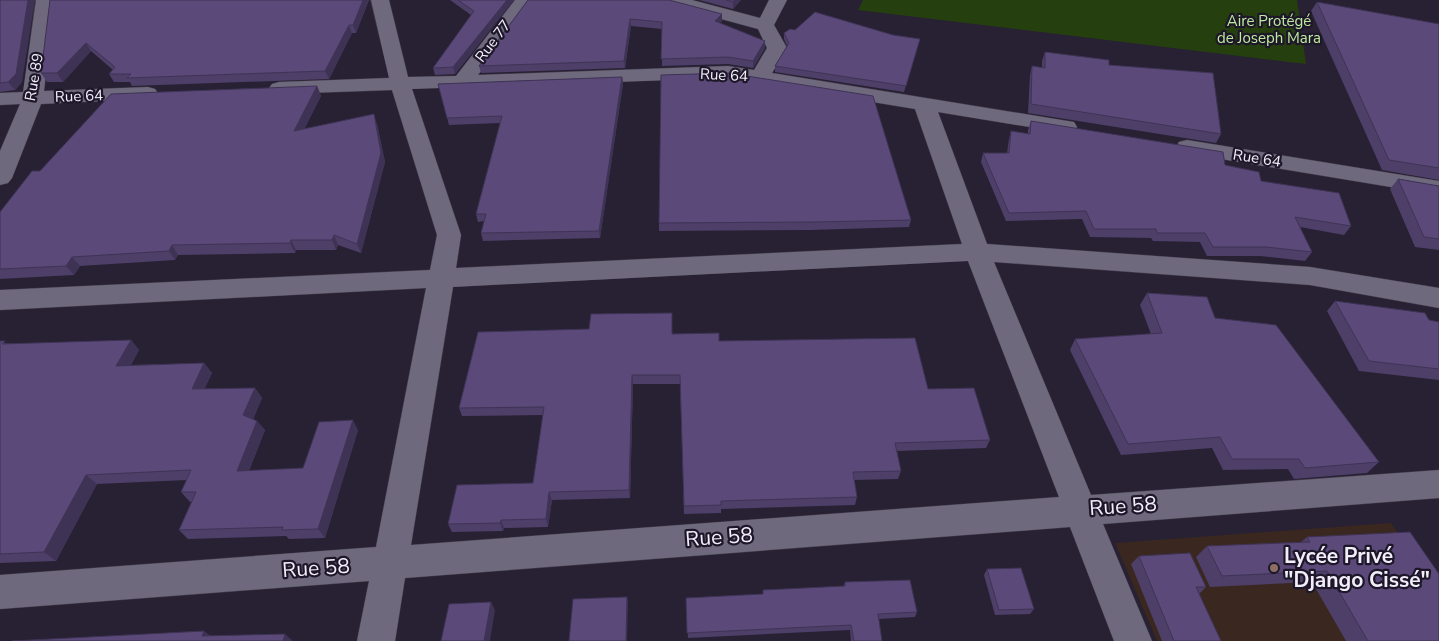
<svg xmlns="http://www.w3.org/2000/svg" width="1439" height="641" viewBox="0 0 1439 641" font-family="'Nunito Sans',sans-serif">
  <style>
    .education { fill: #392720 }
    .green { fill: #263f0f }
    .lines { fill: none; stroke-linecap: round; stroke-linejoin: round }
    .minor-casing { stroke: #423c4b; stroke-width: 1 }
    .minor { fill: #6f697e; fill-rule: evenodd }
    .wall { fill: #4d3f68 }
    .shaded-wall { fill: #3f3355 }
    .building { fill: #5a4979; stroke: #3f3355 }
    .education-dot { fill: #8d6e63; stroke: #1d1729; stroke-width: 2 }
    .labels { text-anchor: middle; dominant-baseline: central; stroke-width: 4.5; stroke-linejoin: round; paint-order: stroke }
    .far-park-label { font-size: 15px; fill: #bfeb9f; stroke: #1d1729 }
    .far-street-label { font-size: 15px; fill: #f1eefa; stroke: #1d1729 }
    .near-street-label { font-size: 21px; fill: #f1eefa; stroke: #1d1729 }
    .near-poi-label { font-size: 21px; font-weight: bold; fill: #f1eefa; stroke: #1d1729; text-anchor: start }
  </style>
  <rect width="100%" height="100%" fill="#272133"/>
  <path class="education" d="M1391 523 1439 593V641H1157L1115 543Z"/>
  <path class="green" d="M863 0H1297L1306 64 858 10Z"/>
  <g class="lines">
    <defs>
      <g id="minor">
        <path d="M36 0H54L44 91 148 87 155 89 158 93 155 97 148 99 41 104 12 178 8 183 0 185V151L20 104 0 105V93L23 92Z"/>
        <path d="M371 0H389L408 77 456 76 515 0H533L478 75 728 66 754 70 767 48 758 29 666 4 663 0H692L760 18 769 0H787L774 25 787 48 772 73 1074 122 1077 127 1074 132 1066 133 938 112 987 244 1310 267 1439 288V308L1310 285 994 262 1091 495 1439 470V498L1103 524 1152 641H1114L1070 527 405 578 395 641H357L369 581 0 609V575L376 547 426 288 0 310V290L430 270 437 235 392 90 279 94 272 92 269 88 272 84 279 82 389 78ZM728 78 915 109 962 244 456 268 461 235 412 89ZM968 261 1059 497 411 545 453 287Z"/>
        <path d="M1187 140 1439 181V195L1179 152 1176 147 1179 142Z"/>
      </g>
    </defs>
    <use href="#minor" class="minor-casing"/>
    <use href="#minor" class="minor"/>
  </g>
  <g class="wall">
    <path d="M0 0 22 82 15 90 0 92Z"/>
    <path d="M50 0H369L356 33H352L329 79 132 86 130 82H114L109 74 113 70 91 51 63 82H47L41 73Z"/>
    <path d="M450 0H514L455 74 435 75 433 68 471 15Z"/>
    <path d="M528 0 722 21 720 23 765 48 753 68 728 64 662 66V29L631 26 625 68 481 73 479 66Z"/>
    <path d="M699 0H741L733 9Z"/>
    <path d="M1317 2 1439 24V180L1382 170 1311 11Z"/>
    <path d="M795 30 893 35 920 39 904 92 775 72V66L787 46 784 39V33Z"/>
    <path d="M1045 52 1109 65 1221 134 1216 143 1028 113 1030 75 1032 66 1042 68V61Z"/>
    <path d="M622 77 623 84 600 238 483 241 481 233 484 221 478 222 476 214 500 123 449 125 438 84Z"/>
    <path d="M317 86 321 96 304 129 377 124 385 162 361 253 338 245 336 250H296L295 253 178 255 175 260 80 266 74 275 0 279V212L40 171Z"/>
    <path d="M1031 121 1225 165 1261 181 1351 226 1344 235 1300 227 1312 252 1305 261 1260 256H1207L1200 242 1153 241 1151 238 1090 237 1082 219 1006 221 981 162 983 153H1007L1009 139 1011 131 1028 134V130Z"/>
    <path d="M1398 179 1439 186V250L1415 247 1390 189Z"/>
    <path d="M911 220 909 227 811 230 659 231V223Z"/>
    <path d="M1147 293 1215 318 1379 462 1367 473 1294 479 1288 469 1223 470 1212 448 1121 455 1070 350 1075 339 1151 334 1140 305Z"/>
    <path d="M1335 301 1429 320 1439 322V380L1359 371 1327 311Z"/>
    <path d="M672 322V334L719 341 928 389 990 440 986 448 897 451 901 471 898 479 854 480 857 497 855 505 721 509V513L684 514 680 384H633L630 498 552 500 548 527 504 528 503 531 452 532 448 524 533 483 543 415 462 416 459 408 589 329Z"/>
    <path d="M131 340 139 350 131 365 204 363 212 373 204 389 255 388 262 398 253 419 257 421 265 430 249 471 303 468 358 430 325 538 289 539 286 536 188 539 179 530 192 502H190L181 492 187 480 97 484 56 561 0 563V341L8 344Z"/>
    <path d="M1307 537 1439 641H1346L1312 582 1210 587 1196 557 1207 546 1301 542Z"/>
    <path d="M1139 556 1206 587 1199 594 1221 641H1162L1131 564Z"/>
    <path d="M987 569 1034 609 1030 614 995 615 984 575Z"/>
    <path d="M845 582 917 612 915 617 879 619 882 641H851L850 630 688 638 686 598 763 594V590L843 587Z"/>
  </g>
  <g class="shaded-wall">
    <path d="M28 0H35L22 82 15 90 8 82Z"/>
    <path d="M363 0H369L356 33 353 25Z"/>
    <path d="M507 0H514L455 74 453 67Z"/>
    <path d="M735 0H741L733 9V2Z"/>
    <path d="M722 14V21L715 28V21Z"/>
    <path d="M630 19 631 26 625 68 624 61Z"/>
    <path d="M349 25 352 33 329 79 325 71Z"/>
    <path d="M765 41V48L753 68V61Z"/>
    <path d="M86 43 91 51 63 82 57 73Z"/>
    <path d="M622 77 623 84 600 238 599 231Z"/>
    <path d="M317 86 321 96 299 140 294 131Z"/>
    <path d="M374 114 377 124 385 162 361 253 357 244Z"/>
    <path d="M334 235 338 245 336 250 332 240Z"/>
    <path d="M291 240 296 250 295 253 290 243Z"/>
    <path d="M172 245 178 255 175 260 169 251Z"/>
    <path d="M72 257 80 266 74 275 66 266Z"/>
    <path d="M131 340 139 350 125 376 116 366Z"/>
    <path d="M204 363 212 373 200 399 192 389Z"/>
    <path d="M632 375 633 384 630 498 629 490Z"/>
    <path d="M255 388 262 398 251 425 243 415Z"/>
    <path d="M353 420 358 430 325 538 318 529Z"/>
    <path d="M257 421 265 430 245 481 237 471Z"/>
    <path d="M86 475 97 484 56 561 44 552Z"/>
    <path d="M549 492 552 500 548 527 546 519Z"/>
    <path d="M501 520 504 528 503 531 500 523Z"/>
    <path d="M627 597 628 602 627 641H626Z"/>
    <path d="M491 602 495 610 490 641H484Z"/>
    <path d="M204 631 215 639 202 636Z"/>
    <path d="M285 634 293 641H283Z"/>
  </g>
  <g class="building">
    <path d="M0 0H28L16 74 8 82 0 83Z"/>
    <path d="M50 0H363L353 25H349L325 71 127 78 131 74H109L115 67 86 43 57 73H41Z"/>
    <path d="M458 0H507L453 67 433 68 474 11Z"/>
    <path d="M528 0H669L722 14 715 21 765 41 753 61 728 57 661 59 662 22 630 19 624 61 479 66Z"/>
    <path d="M726 0H735L733 2Z"/>
    <path d="M1317 2 1439 24V168L1389 160Z"/>
    <path d="M815 12 893 35 920 39 906 86 775 66 789 43 784 33 790 29 795 30Z"/>
    <path d="M1045 52 1109 60V65L1213 73 1221 134 1031 104 1032 66 1045 68Z"/>
    <path d="M728 73 873 96 911 220 812 222 659 223 661 75Z"/>
    <path d="M622 77 599 231 481 233 486 214H476L502 116 447 118 438 84Z"/>
    <path d="M317 86 294 131 374 114 381 153 357 244 334 235 332 240H291L290 243 172 245 169 251 72 257 66 266 0 269V212L32 171H40L111 94Z"/>
    <path d="M1031 121 1223 152 1225 165 1259 172 1261 181 1339 193 1351 226 1295 217 1312 252 1266 247H1213L1205 233H1157L1156 229H1094L1086 211 1009 213 983 153H1009L1011 131 1030 134Z"/>
    <path d="M1398 179 1439 186V239L1424 237Z"/>
    <path d="M1147 293 1207 297 1215 318 1276 325 1379 462 1305 468 1299 459H1232L1220 437 1128 444 1075 339 1162 333Z"/>
    <path d="M1335 301 1425 313 1429 320 1439 322V369L1369 361Z"/>
    <path d="M672 313V334L719 333V341L915 338 928 389 974 388 990 440 895 443 901 471 853 472 857 497 721 501V505L684 506 680 375H632L629 490 549 492 546 519 501 520 500 523 448 524 457 485 533 483 544 407 459 408 478 332 589 329 591 314Z"/>
    <path d="M131 340 116 366 204 363 192 389 255 388 243 415 257 421 237 471 303 468 319 422 353 420 318 529 282 530 283 527 179 530 196 492H181L191 470 86 475 44 552 0 554V341H5L2 344Z"/>
    <path d="M1410 532 1439 574V641H1368L1327 571 1222 576 1207 546 1310 542 1307 537Z"/>
    <path d="M1190 553 1206 587H1196L1221 641H1174L1139 556Z"/>
    <path d="M1021 568 1034 609 999 610 987 569Z"/>
    <path d="M910 580 917 612 878 614 882 641H854L851 625 687 633 686 598 763 594V590L845 586V582Z"/>
    <path d="M627 597 626 641H569L573 599Z"/>
    <path d="M491 602 484 641H441L449 604Z"/>
    <path d="M204 631 202 636 285 634 283 641H12Z"/>
  </g>
  <circle class="education-dot" cx="1274" cy="568" r="5"/>
  <g class="labels">
    <g class="far-park-label">
      <text x="1269" y="21">Aire Protégé<tspan x="1269" dy="17">de Joseph Mara</tspan></text>
    </g>
    <g class="far-street-label">
      <text transform="translate(493 41) rotate(-53)">Rue 77</text>
      <text transform="translate(724 75) rotate(3)">Rue 64</text>
      <text transform="translate(34 77) rotate(-80)">Rue 89</text>
      <text transform="translate(79 96) rotate(-2)">Rue 64</text>
      <text transform="translate(1257 158) rotate(9)">Rue 64</text>
    </g>
    <g class="near-street-label">
      <text transform="translate(1123 506) rotate(-4)">Rue 58</text>
      <text transform="translate(719 537) rotate(-4)">Rue 58</text>
      <text transform="translate(316 568) rotate(-4)">Rue 58</text>
    </g>
    <g class="near-poi-label">
      <text x="1284" y="556">Lycée Privé<tspan x="1284" dy="24">"Django Cissé"</tspan></text>
    </g>
  </g>
</svg>
